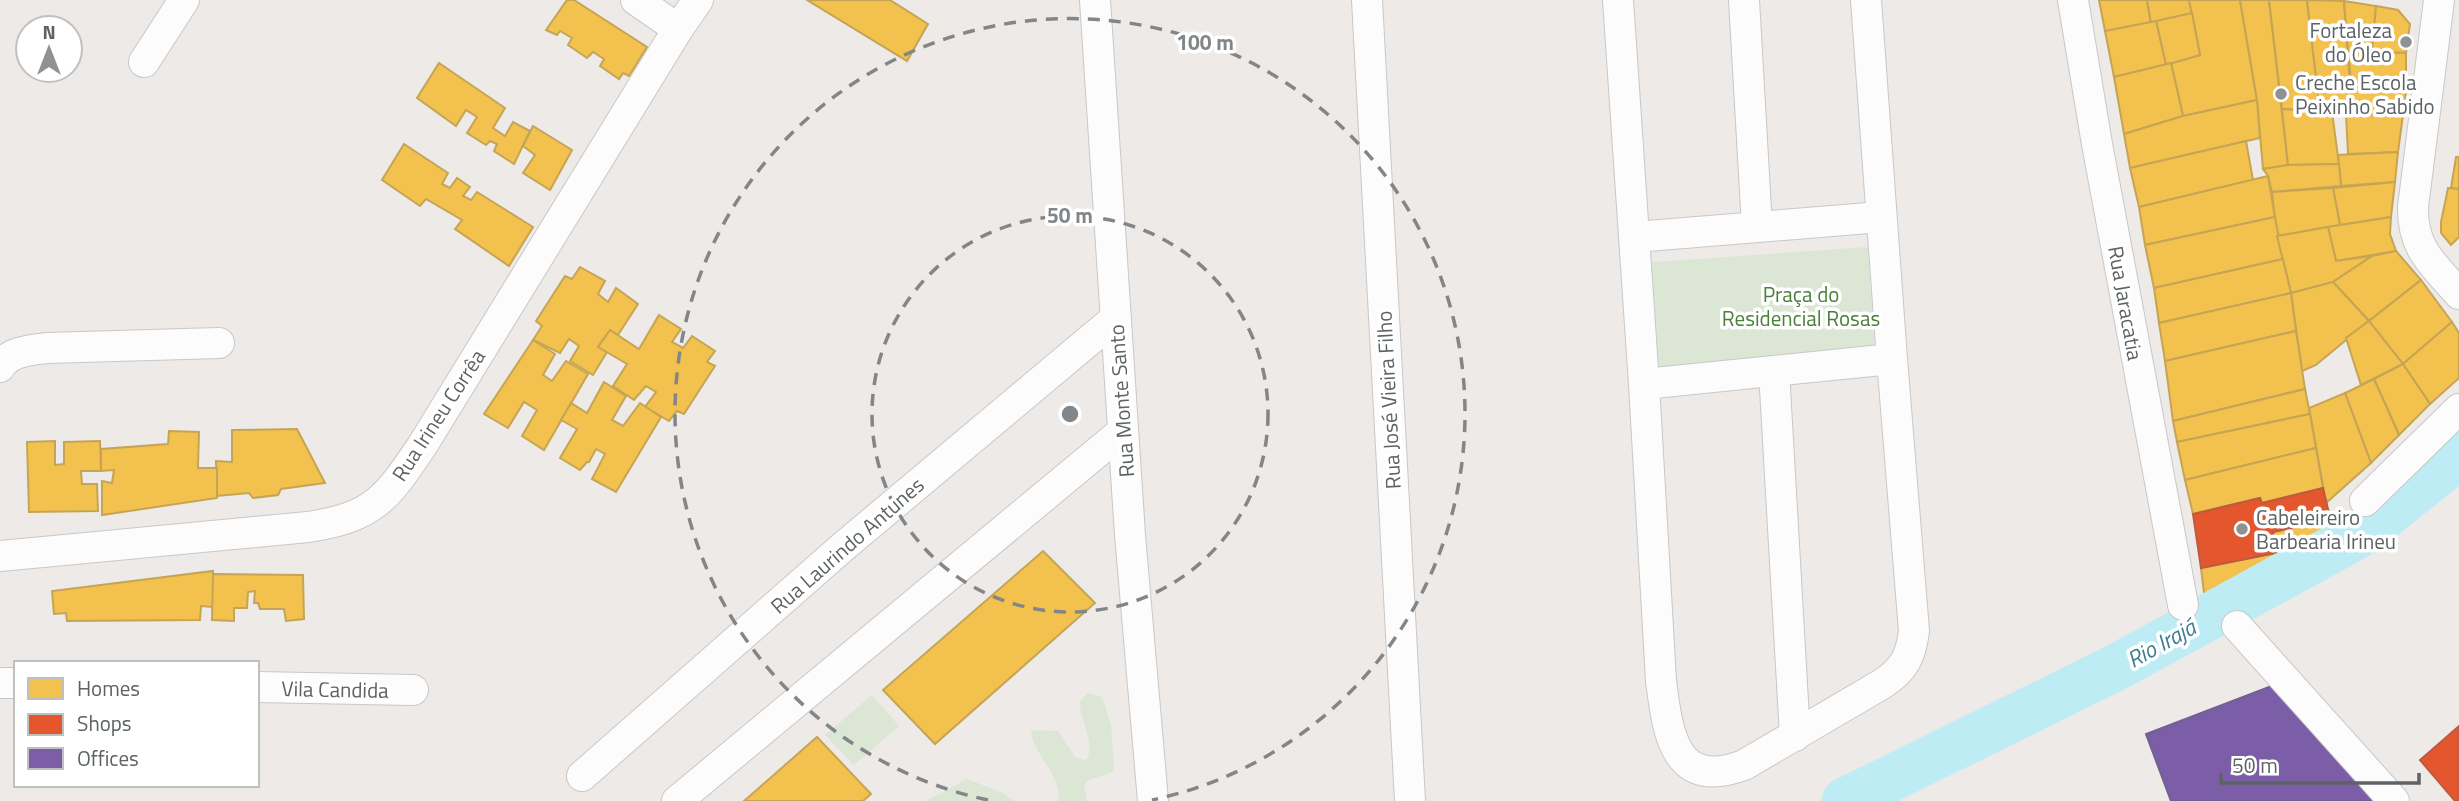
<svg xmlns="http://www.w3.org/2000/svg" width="2459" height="801" viewBox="0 0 2459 801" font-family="'Titillium Web',sans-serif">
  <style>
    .green { fill: #dbe7d4 }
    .homes { fill: #f2c14e; stroke: #c5a555; stroke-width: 2 }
    .shops { fill: #e4572e; stroke: #bc5b3e; stroke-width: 2 }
    .offices { fill: #7b5ea7; stroke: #726093; stroke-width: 2 }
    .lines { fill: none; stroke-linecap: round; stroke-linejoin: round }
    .river { stroke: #beecf5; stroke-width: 47 }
    .minor-casing { stroke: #c9c8c8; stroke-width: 32 }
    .minor { stroke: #fcfcfc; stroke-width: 30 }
    .ring { fill: none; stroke: #828688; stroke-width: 3.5; stroke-dasharray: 12 9 }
    .poi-dot { fill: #8f9293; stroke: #fff; stroke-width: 2.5 }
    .labels { text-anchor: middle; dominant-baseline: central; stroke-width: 7; stroke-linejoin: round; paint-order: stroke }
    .poi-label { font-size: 21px; fill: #5d6365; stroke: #fff; text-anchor: start }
    .park-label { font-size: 21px; fill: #498039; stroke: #fff }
    .street-label { font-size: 21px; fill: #5d6365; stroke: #fff }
    .water-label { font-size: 23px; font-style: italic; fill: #3f7e92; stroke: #fff }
    .centre { fill: #828688; stroke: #fff; stroke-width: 3.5 }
    .ring-label { font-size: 21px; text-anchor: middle; font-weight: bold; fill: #828688; stroke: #fff; stroke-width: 7; stroke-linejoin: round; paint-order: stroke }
  </style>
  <rect width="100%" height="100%" fill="#edeae8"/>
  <g class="green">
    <path d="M1868 247 1875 356 1648 371 1641 263Z"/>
    <path d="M1088 693 1102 697 1111 724 1114 768 1112 772 1087 781 1084 785 1087 801H1058C1062 774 1035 758 1031 732L1035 730 1058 731 1076 758 1086 760C1097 744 1079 719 1080 701Z"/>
    <path d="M872 695 899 726 854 765 825 735Z"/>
    <path d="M967 779 1003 793 1014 801H926Z"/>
  </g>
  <g class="homes">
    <path d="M567 0H574L647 47 629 76 623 73 619 79 600 66 604 59 593 52 587 58 568 45 572 38 560 31 557 35 546 30Z"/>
    <path d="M807 0H890L928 24 907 61Z"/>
    <path d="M2099 0H2147L2151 23 2105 31Z"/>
    <path d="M2147 0H2189L2192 13 2151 23Z"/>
    <path d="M2189 0H2240L2257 100 2183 116 2171 63 2200 55Z"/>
    <path d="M2240 0H2269L2288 165 2263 169 2257 100Z"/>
    <path d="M2269 0H2307L2320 111 2282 109Z"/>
    <path d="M2307 0 2344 1 2352 113 2320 111Z"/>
    <path d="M2344 1 2376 6 2372 52 2348 51Z"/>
    <path d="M2376 6 2398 10 2410 24 2406 53 2372 52Z"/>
    <path d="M2192 13 2200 55 2166 65 2156 21Z"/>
    <path d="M2156 21 2166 65 2114 77 2105 31Z"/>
    <path d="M2348 51 2406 53V90L2351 81Z"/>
    <path d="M439 63 505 108 493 128 505 136 513 122 530 131 514 164 494 151 497 144 490 141 486 145 467 133 477 117 466 110 456 126 417 98Z"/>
    <path d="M2171 63 2183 116 2124 134 2114 77Z"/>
    <path d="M2351 81 2406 90 2403 115 2352 113Z"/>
    <path d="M2257 100 2260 138 2130 168 2124 134 2183 116Z"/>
    <path d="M2282 109 2332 112 2339 164 2288 165Z"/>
    <path d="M2346 114 2403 115 2398 152 2348 154Z"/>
    <path d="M533 126 572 150 550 190 523 173 535 155 523 146Z"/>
    <path d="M2246 141 2253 180 2139 207 2130 168Z"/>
    <path d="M404 144 448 173 442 184 450 188 457 178 470 187 463 196 471 200 477 192 533 227 509 266 455 229 462 220 426 199 420 206 382 180Z"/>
    <path d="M2398 152 2395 182 2341 186 2338 155Z"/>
    <path d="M2456 157H2459V189L2451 188Z"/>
    <path d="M2339 164 2341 186 2272 192 2268 176 2263 169 2288 165Z"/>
    <path d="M2268 176 2275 217 2145 245 2139 207Z"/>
    <path d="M2395 182 2391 217 2340 225 2333 188Z"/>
    <path d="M2333 188 2340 225 2277 236 2272 192Z"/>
    <path d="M2448 188 2459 189V237L2451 245 2441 233V222Z"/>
    <path d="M2275 217 2283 259 2154 288 2145 245Z"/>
    <path d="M2391 217 2390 234 2396 251 2336 261 2328 227Z"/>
    <path d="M2328 227 2336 261 2372 256 2333 282 2291 293 2277 236Z"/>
    <path d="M2396 251 2421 280 2369 321 2333 282 2372 256Z"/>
    <path d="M2283 259 2291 293 2159 323 2154 288Z"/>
    <path d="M580 267 605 281 598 294 608 302 616 288 638 304 618 335 610 330 598 347 607 352 593 375 570 361 579 346 569 339 560 353 533 340 542 326 536 321 565 276 572 279Z"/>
    <path d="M2421 280 2452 322 2403 364 2369 321Z"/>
    <path d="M2333 282 2369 321 2316 365 2302 371 2291 293Z"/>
    <path d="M2291 293 2296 331 2165 361 2159 323Z"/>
    <path d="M659 315 681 329 672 342 683 348 692 336 715 351 707 362 715 366 684 414 677 411 669 421 645 407 656 392 646 386 634 400 613 386 627 364 598 347 610 330 639 349Z"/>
    <path d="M2369 321 2403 364 2361 385 2346 338Z"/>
    <path d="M2452 322 2459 333V378L2430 404 2403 364Z"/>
    <path d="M2296 331 2305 389 2173 421 2165 361Z"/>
    <path d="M533 340 555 354 543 375 552 381 566 361 588 374 544 450 522 436 537 410 524 402 508 428 484 414Z"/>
    <path d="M2403 364 2430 404 2399 435 2374 379Z"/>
    <path d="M2374 379 2399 435 2371 463 2345 393Z"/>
    <path d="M604 382 626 396 612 420 623 426 640 403 661 417 616 492 592 479 605 454 596 449 589 462H587L580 470 560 458 577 429 561 420 571 403 587 413Z"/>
    <path d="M2305 389 2310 414 2177 442 2173 421Z"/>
    <path d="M2345 393 2371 463 2326 503 2309 408Z"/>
    <path d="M2310 414 2316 448 2185 480 2177 442Z"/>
    <path d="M297 429 325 483 281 489 278 495 253 498 249 493 217 496 216 461 232 462V430Z"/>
    <path d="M169 431 199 432 198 468H217V498L102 515V481L112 483 114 470 101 471V449L168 444Z"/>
    <path d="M55 441V465L64 464V442L100 441 101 471H81L82 484H97L98 511 29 512 27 442Z"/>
    <path d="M2316 448 2323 488 2262 503 2260 498 2193 514 2185 480Z"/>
    <path d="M2328 509 2340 537 2311 556 2206 610 2201 568 2276 553 2273 532 2306 525 2304 516Z"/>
    <path d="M1043 551 1095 603 935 744 883 690Z"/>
    <path d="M213 571V607L201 606 200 620 67 621 66 613 54 614 52 591Z"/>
    <path d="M213 574 303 575 304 619 286 621 284 609H260L258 603H254L255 591 248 592 247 608H234V621L212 620Z"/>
    <path d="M817 737 871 794 863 801H744Z"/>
  </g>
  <g class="shops">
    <path d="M2323 488 2328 509 2304 516 2306 525 2273 532 2276 553 2201 568 2193 514 2260 498 2262 503Z"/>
    <path d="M2459 726V801H2455L2420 760Z"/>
  </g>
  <path class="offices" d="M2277 684 2382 801H2171L2146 734Z"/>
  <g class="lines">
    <path class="river" d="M1845 801 2117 667 2364 532 2459 456"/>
    <defs>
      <g id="minor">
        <path d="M636 0 678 29"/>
        <path d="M1095 0 1130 535 1153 801"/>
        <path d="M1367 0 1410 801"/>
        <path d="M1618 0 1644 384 1661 681C1668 734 1674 791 1744 765L1882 684C1904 670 1911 656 1914 631L1892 359 1866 0"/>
        <path d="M1744 0 1757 227"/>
        <path d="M2073 0 2097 144 2183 605"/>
        <path d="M2439 0 2413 207C2412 249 2434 265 2459 294"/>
        <path d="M144 62 184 0"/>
        <path d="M1635 237 1881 217"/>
        <path d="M0 367C9 351 31 350 47 348L219 343"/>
        <path d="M1774 371 1795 736"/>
        <path d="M1644 384 1892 359"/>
        <path d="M2365 501 2459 409"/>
        <path d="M0 556 308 527C374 517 386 499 422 446L678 29 698 0"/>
        <path d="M2237 626 2394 801"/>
        <path d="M0 683H16"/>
        <path d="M257 687 413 690"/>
        <path d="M582 776 844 546 1116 318"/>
        <path d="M677 801 1123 431"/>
      </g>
    </defs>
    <use href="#minor" class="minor-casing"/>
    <use href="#minor" class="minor"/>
  </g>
  <g class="ring">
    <circle cx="1070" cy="414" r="198"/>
    <path d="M988 800A395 395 0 1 1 1152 800"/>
  </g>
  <g class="poi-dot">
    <circle cx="2406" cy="42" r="7"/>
    <circle cx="2281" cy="94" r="7"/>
    <circle cx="2242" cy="529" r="7"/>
  </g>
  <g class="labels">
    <g class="poi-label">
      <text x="2392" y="30" text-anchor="end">Fortaleza<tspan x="2392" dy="24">do Óleo</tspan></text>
      <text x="2295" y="82">Creche Escola<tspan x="2295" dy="24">Peixinho Sabido</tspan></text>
      <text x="2256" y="517">Cabeleireiro<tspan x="2256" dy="24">Barbearia Irineu</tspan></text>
    </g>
    <g class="park-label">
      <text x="1801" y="294">Praça do<tspan x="1801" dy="24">Residencial Rosas</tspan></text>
    </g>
    <g class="street-label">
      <text transform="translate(2126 303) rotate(80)">Rua Jaracatia</text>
      <text transform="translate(1388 400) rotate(-93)">Rua José Vieira Filho</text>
      <text transform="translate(1121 401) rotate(-94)">Rua Monte Santo</text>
      <text transform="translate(438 415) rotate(-57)">Rua Irineu Corrêa</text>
      <text transform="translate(847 545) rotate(-41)">Rua Laurindo Antunes</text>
      <text transform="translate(335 689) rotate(1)">Vila Candida</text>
    </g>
    <g class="water-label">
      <text transform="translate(2161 643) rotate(-29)">Rio Irajá</text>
    </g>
  </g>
  <circle cx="1070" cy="414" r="10" class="centre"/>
  <g class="ring-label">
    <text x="1205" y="50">100 m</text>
    <text x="1070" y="223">50 m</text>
  </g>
  <rect x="14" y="661" width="245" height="126" fill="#ffffff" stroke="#bec1c1" stroke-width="2"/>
  <rect x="28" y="678" width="35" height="21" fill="#f2c14e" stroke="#bec1c1" stroke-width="2"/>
  <text x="77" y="696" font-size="21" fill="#5d6365">Homes</text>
  <rect x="28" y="714" width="35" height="21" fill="#e4572e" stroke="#bec1c1" stroke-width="2"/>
  <text x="77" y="731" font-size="21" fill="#5d6365">Shops</text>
  <rect x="28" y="748" width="35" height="21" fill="#7b5ea7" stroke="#bec1c1" stroke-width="2"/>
  <text x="77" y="766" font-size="21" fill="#5d6365">Offices</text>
  <g transform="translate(49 49)"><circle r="33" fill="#ffffff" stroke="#bec1c1" stroke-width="2"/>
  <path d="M0-5L12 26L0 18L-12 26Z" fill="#8f9293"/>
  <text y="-10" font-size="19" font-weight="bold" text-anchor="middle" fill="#5d6365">N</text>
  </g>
  <path d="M2221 773v10h198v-10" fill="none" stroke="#5d6365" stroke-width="3.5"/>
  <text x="2232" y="773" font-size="21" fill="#5d6365" stroke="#ffffff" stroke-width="5" paint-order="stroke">50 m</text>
</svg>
